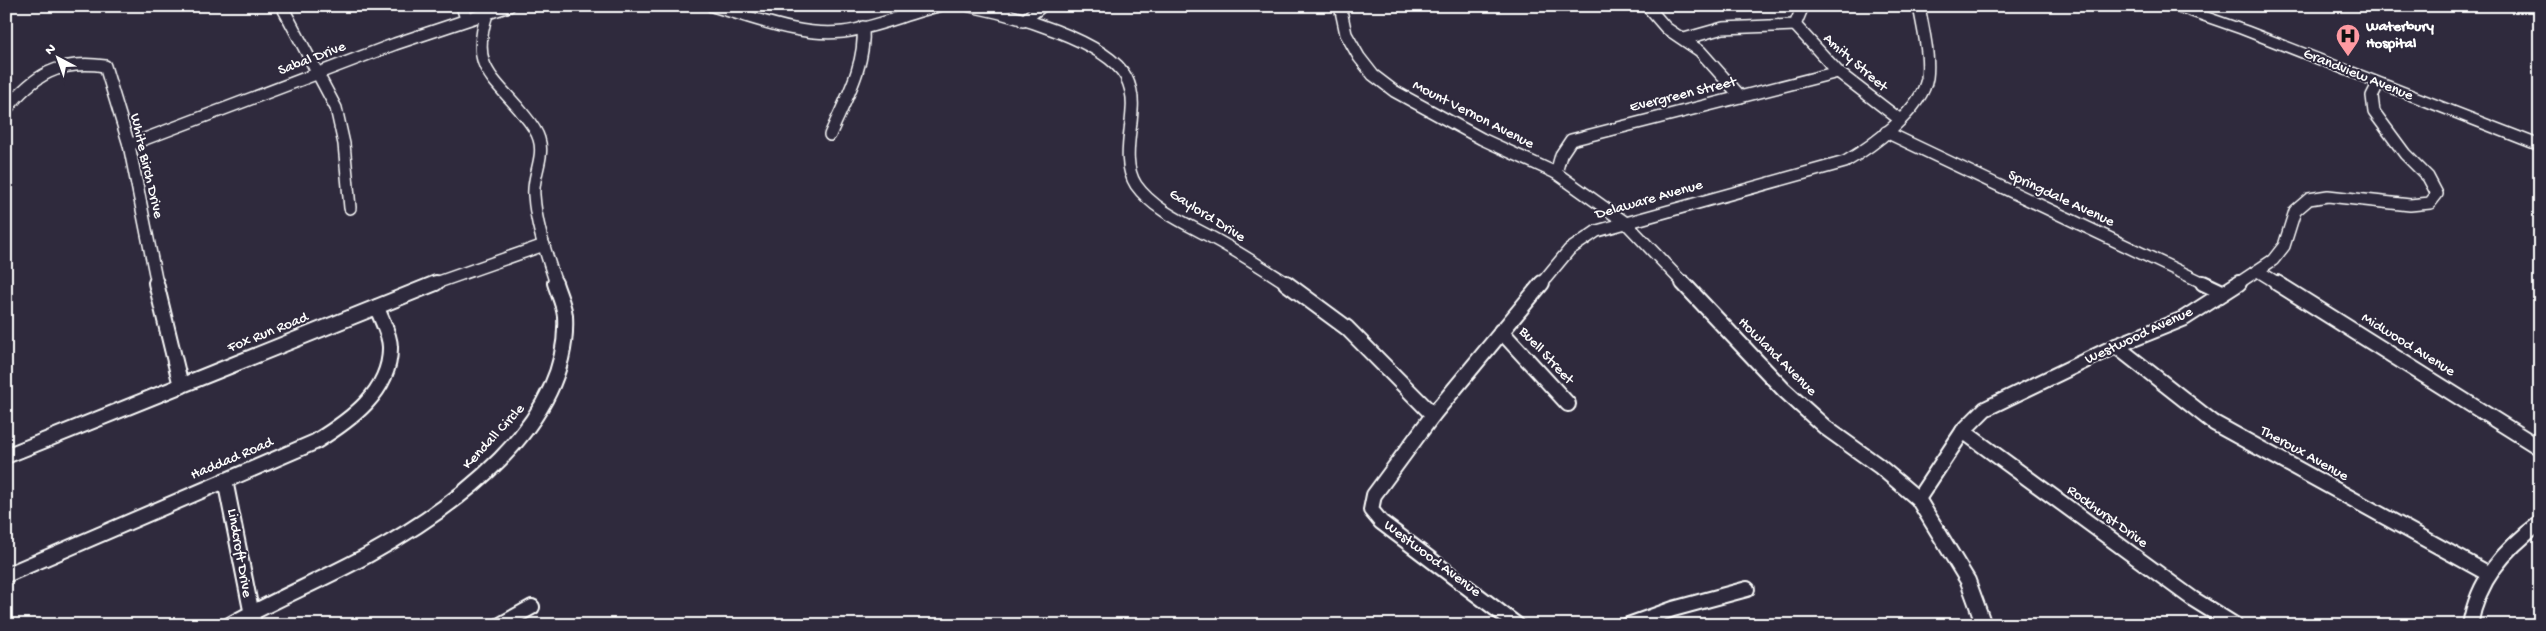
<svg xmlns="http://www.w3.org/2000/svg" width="2546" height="631" viewBox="0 0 2546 631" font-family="'Gochi Hand',sans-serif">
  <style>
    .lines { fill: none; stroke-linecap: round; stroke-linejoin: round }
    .minor-far1-casing { stroke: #fff; stroke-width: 14 }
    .minor-casing { stroke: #fff; stroke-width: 18 }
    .secondary-casing { stroke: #fff; stroke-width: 3 }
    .minor-far1 { stroke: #2f2a3d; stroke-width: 11 }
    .minor { stroke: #2f2a3d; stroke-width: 14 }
    .secondary { fill: #2f2a3d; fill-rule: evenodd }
    .labels { text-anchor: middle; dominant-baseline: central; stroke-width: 4; stroke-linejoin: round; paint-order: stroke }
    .poi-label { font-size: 15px; font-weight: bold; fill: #fff; stroke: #2f2a3d; text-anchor: start }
    .street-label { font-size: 15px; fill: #fff; stroke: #2f2a3d }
  </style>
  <rect width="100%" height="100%" fill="#2f2a3d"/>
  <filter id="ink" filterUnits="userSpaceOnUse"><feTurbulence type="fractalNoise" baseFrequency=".02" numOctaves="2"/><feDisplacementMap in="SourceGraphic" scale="10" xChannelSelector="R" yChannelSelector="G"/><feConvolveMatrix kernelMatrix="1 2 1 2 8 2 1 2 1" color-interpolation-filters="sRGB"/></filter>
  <g filter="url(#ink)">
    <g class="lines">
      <defs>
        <g id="minor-far1">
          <path d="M284 6V10L336 108 344 144 350 208"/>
          <path d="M462 6 466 19"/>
          <path d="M712 6C753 17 799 37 843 32 876 28 907 13 939 6"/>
          <path d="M970 6C1010 14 1106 40 1126 77 1131 87 1133 99 1132 110 1131 134 1122 163 1136 185 1155 212 1192 226 1220 242 1243 255 1266 270 1288 284"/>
          <path d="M1340 6 1346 34 1359 57 1373 75 1394 91 1482 139 1556 173 1626 223 1684 284"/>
          <path d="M1647 6 1666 28 1700 51 1741 97"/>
          <path d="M487 14C471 65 489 74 520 110 527 119 536 128 539 139 545 157 532 177 534 195 536 226 547 256 556 284"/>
          <path d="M1023 21 1042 6"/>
          <path d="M1795 25 1838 72 1899 119"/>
          <path d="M1684 39 1723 28 1795 25 1803 6"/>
          <path d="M6 110C33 75 60 59 105 66L129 145 157 284"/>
          <path d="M1886 132 2206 284"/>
          <path d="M830 135C845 100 866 66 863 27"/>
          <path d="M129 145 395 44 509 6"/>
          <path d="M1556 173 1561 155 1571 140 1838 72"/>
          <path d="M2258 271 2279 284"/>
          <path d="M433 284 544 245"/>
          <path d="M1541 284 1569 250 1597 231 1845 162C1871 147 1922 110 1927 78 1930 55 1923 29 1919 6"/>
          <path d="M2237 284 2273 260 2284 246 2295 211 2309 199 2328 196 2410 205 2430 203 2437 194 2428 177 2405 154 2374 112 2372 96 2378 84"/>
        </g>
        <g id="minor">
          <path d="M156 283 181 386"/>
          <path d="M1286 283 1347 328 1433 415"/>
          <path d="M1683 283 1784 390 1826 428 1879 466 1918 499 1968 581 1984 625"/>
          <path d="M2203 283 2222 292"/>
          <path d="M2277 283 2540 448"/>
          <path d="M1501 331 1568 404"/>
          <path d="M2116 346 2214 423 2487 573"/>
          <path d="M1963 431 2193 599 2235 625"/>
          <path d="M6 456 436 283"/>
          <path d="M225 480 254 625"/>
          <path d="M1918 499 1963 431 1985 409 2116 346 2183 319 2239 283"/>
          <path d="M6 575 315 442C349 421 391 392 390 347 390 334 381 320 377 307"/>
          <path d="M229 625C274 600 322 580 368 555 452 509 571 425 565 316 564 305 558 293 555 283"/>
          <path d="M500 625 532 607"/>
          <path d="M1517 625 1381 522 1371 510 1374 495 1433 415 1542 283"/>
          <path d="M1628 625 1673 609 1747 589"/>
          <path d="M2470 625C2478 580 2504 550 2540 523"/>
        </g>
        <path id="secondary" d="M2168 6H2189L2249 27 2540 140V151L2239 33 2170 9Z"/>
      </defs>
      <use href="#minor-far1" class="minor-far1-casing"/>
      <use href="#minor" class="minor-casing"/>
      <use href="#secondary" class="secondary-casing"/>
      <use href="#minor-far1" class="minor-far1"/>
      <use href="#minor" class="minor"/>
      <use href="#secondary" class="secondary"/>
    </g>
  </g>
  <defs>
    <symbol id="hospital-pin" viewBox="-11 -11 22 30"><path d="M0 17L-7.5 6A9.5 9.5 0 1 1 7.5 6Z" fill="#ff9aa2" stroke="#2f2a3d"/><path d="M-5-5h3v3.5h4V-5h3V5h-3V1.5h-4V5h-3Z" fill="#111"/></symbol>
  </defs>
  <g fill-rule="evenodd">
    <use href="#hospital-pin" x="2334" y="22" width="28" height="38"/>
  </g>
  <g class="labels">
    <g class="poi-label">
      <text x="2366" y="27">Waterbury<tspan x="2366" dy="17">Hospital</tspan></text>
    </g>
    <g class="street-label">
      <text transform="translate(312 59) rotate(-21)">Sabal Drive</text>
      <text transform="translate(1855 63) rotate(41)">Amity Street</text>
      <text transform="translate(2358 75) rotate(22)">Grandview Avenue</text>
      <text transform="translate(1683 95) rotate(-14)">Evergreen Street</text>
      <text transform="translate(1473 115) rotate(27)">Mount Vernon Avenue</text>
      <text transform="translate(146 166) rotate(77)">White Birch Drive</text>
      <text transform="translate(2061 199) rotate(25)">Springdale Avenue</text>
      <text transform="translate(1649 200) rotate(-16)">Delaware Avenue</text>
      <text transform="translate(1207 216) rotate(32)">Gaylord Drive</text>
      <text transform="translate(268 333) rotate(-22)">Fox Run Road</text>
      <text transform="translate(2139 336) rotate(-25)">Westwood Avenue</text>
      <text transform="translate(2408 345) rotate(32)">Midwood Avenue</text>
      <text transform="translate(1546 356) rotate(47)">Buell Street</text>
      <text transform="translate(1777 357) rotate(45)">Howland Avenue</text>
      <text transform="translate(494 437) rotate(-47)">Kendall Circle</text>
      <text transform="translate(2304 454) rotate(29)">Theroux Avenue</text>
      <text transform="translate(232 459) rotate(-23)">Haddad Road</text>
      <text transform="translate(2107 517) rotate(36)">Rockhurst Drive</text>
      <text transform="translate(239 553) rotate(80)">Lindcroft Drive</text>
      <text transform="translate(1432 559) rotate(37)">Westwood Avenue</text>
    </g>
  </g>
  <rect width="2546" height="631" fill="none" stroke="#2f2a3d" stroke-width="25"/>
  <rect x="12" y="12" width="2521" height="606" fill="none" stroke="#fff" stroke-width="2" filter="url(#ink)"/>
  <g transform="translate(58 58) rotate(319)" stroke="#2f2a3d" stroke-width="4" paint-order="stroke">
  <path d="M0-4L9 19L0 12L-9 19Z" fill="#ffffff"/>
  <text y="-8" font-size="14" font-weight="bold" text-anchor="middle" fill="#ffffff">N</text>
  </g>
</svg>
